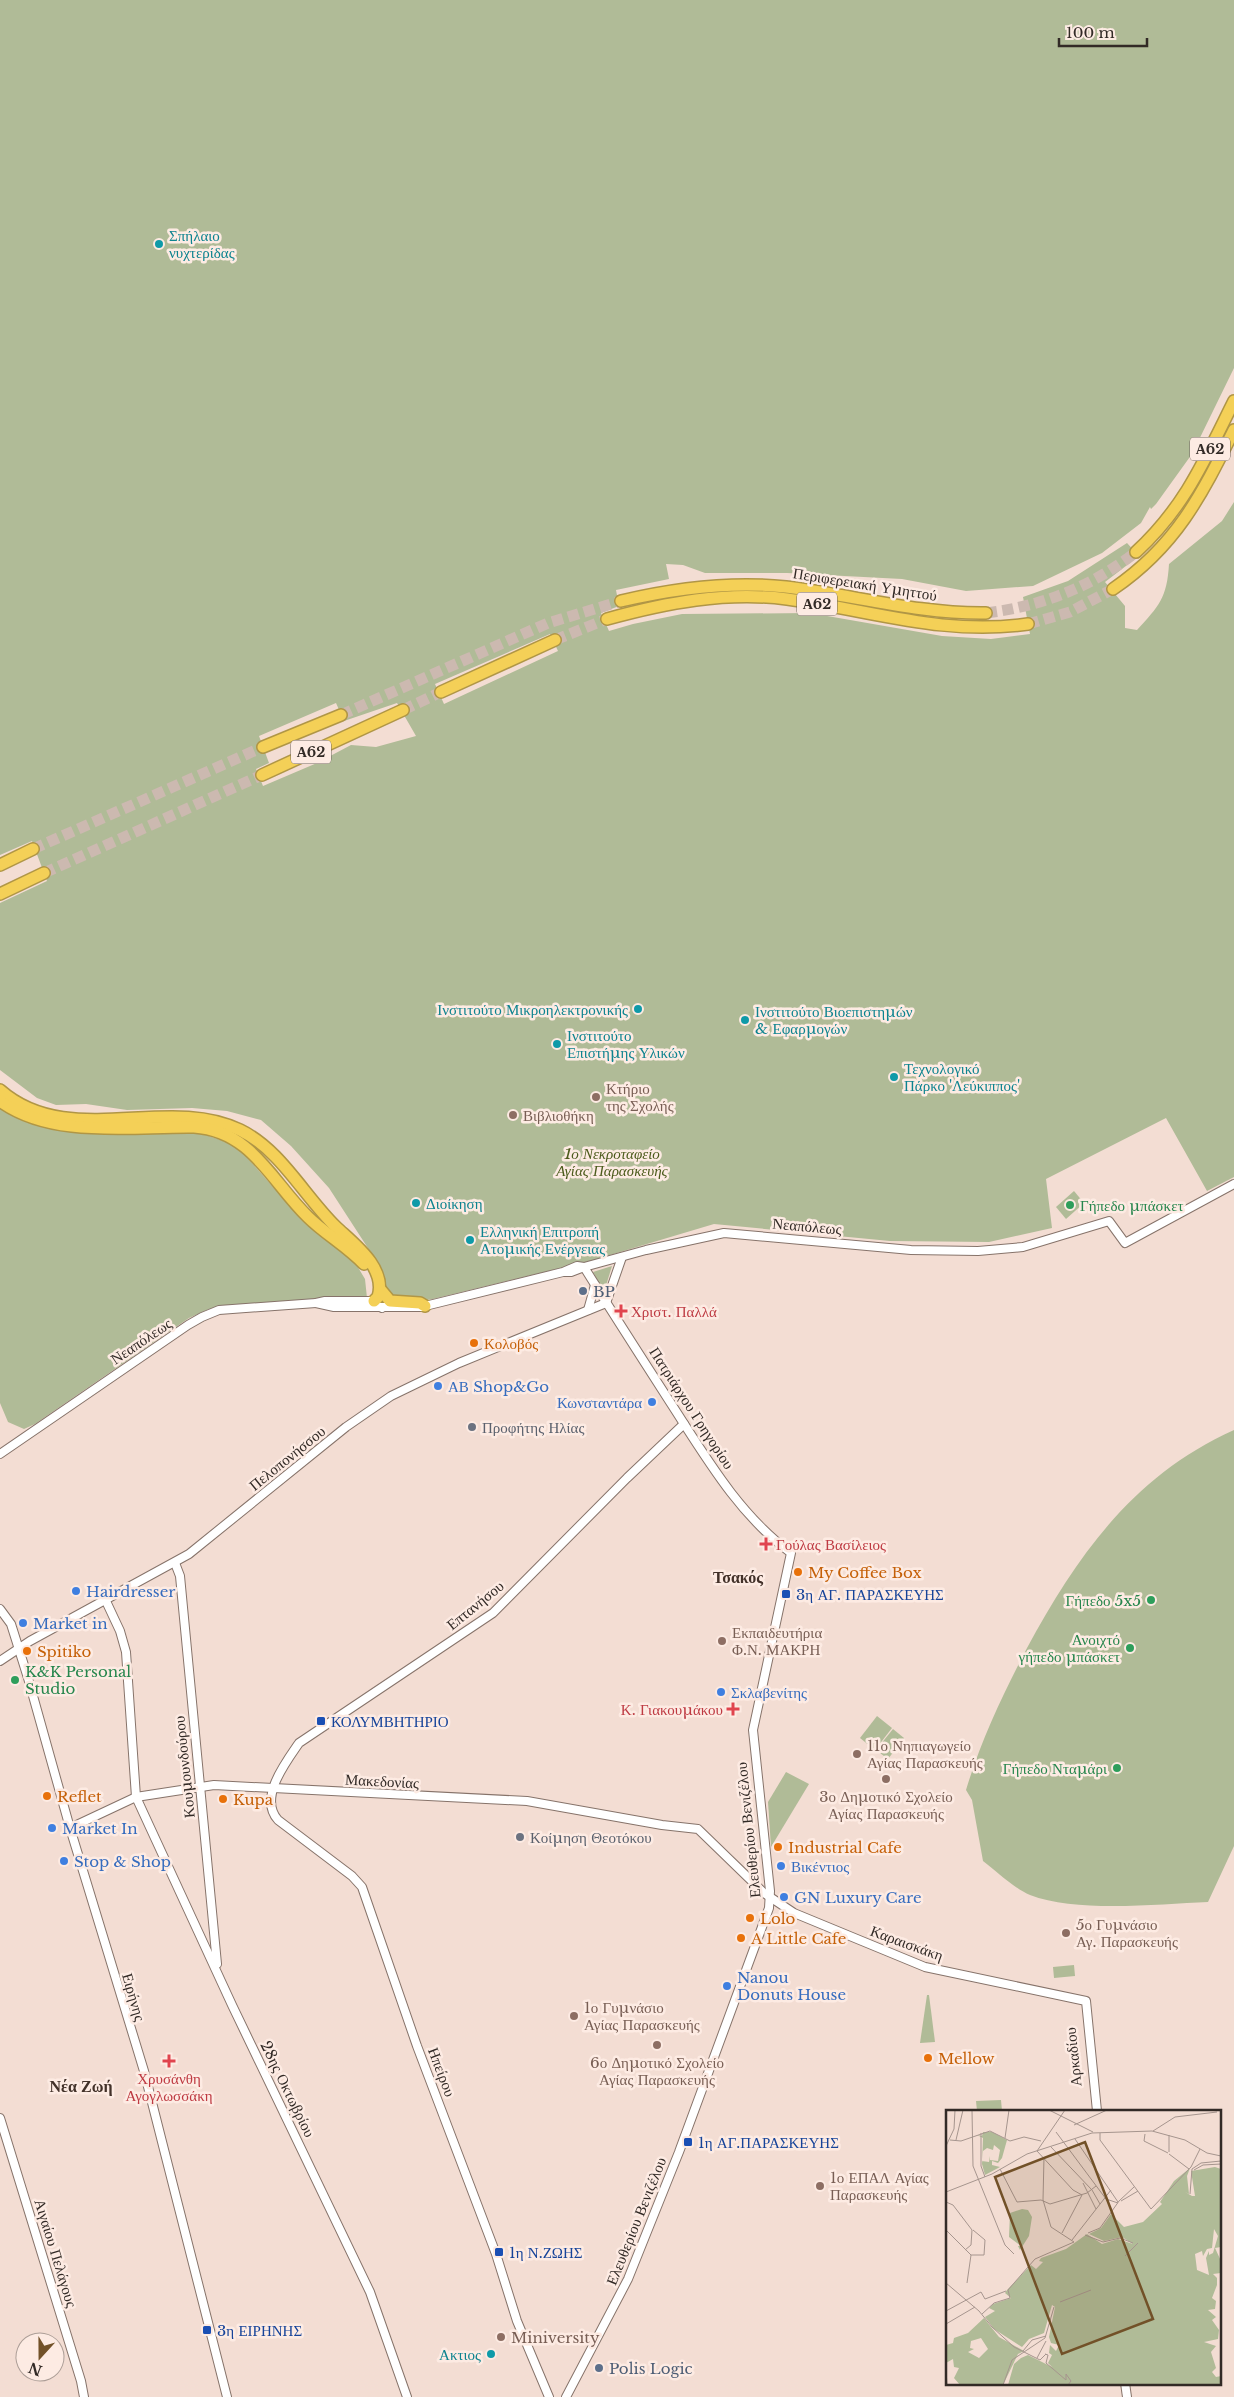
<svg xmlns="http://www.w3.org/2000/svg" width="1234" height="2397" viewBox="0 0 1234 2397" font-family="'Libre Baskerville',serif">
  <style>
    .green { fill: #b0bb97; fill-rule: evenodd }
    .lines { fill: none; stroke-linecap: round; stroke-linejoin: round }
    .highway-tunnel { stroke: #ccb9b0; stroke-width: 11; stroke-dasharray: 11 5.5; stroke-linecap: butt }
    .minor-casing { stroke: #86736a; stroke-width: 10 }
    .highway-casing { stroke: #b09646; stroke-width: 14 }
    .minor { stroke: #fff; stroke-width: 8 }
    .highway { stroke: #f4d057; stroke-width: 11 }
    .culture-dot { fill: #0f9aa8; stroke: #fdebe3; stroke-width: 2 }
    .education-dot { fill: #8d6e63; stroke: #fdebe3; stroke-width: 2 }
    .leisure-dot { fill: #2e9e5b; stroke: #fdebe3; stroke-width: 2 }
    .service-dot { fill: #5c6f8a; stroke: #fdebe3; stroke-width: 2 }
    .health-dot { fill: #e0444e; stroke: #fdebe3; stroke-width: 2 }
    .food-dot { fill: #e8710a; stroke: #fdebe3; stroke-width: 2 }
    .shop-dot { fill: #3f7fe0; stroke: #fdebe3; stroke-width: 2 }
    .worship-dot { fill: #6b7280; stroke: #fdebe3; stroke-width: 2 }
    .transit-dot { fill: #1a4fb4; stroke: #fdebe3; stroke-width: 2 }
    .labels { text-anchor: middle; dominant-baseline: central; stroke-width: 5; stroke-linejoin: round; paint-order: stroke }
    .shield { fill: #fdebe3; stroke: #6f645f; stroke-width: 1 }
    .shield-label { font-size: 14px; font-weight: bold; fill: #322a26 }
    .culture-label { font-size: 15px; fill: #0d838f; stroke: #fdebe3; text-anchor: start }
    .street-label { font-size: 15px; fill: #322a26; stroke: #fdebe3 }
    .education-label { font-size: 15px; fill: #785e54; stroke: #fdebe3; text-anchor: start }
    .park-label { font-size: 15px; font-style: italic; fill: #4c5b1c; stroke: #fdebe3 }
    .leisure-label { font-size: 15px; fill: #27864d; stroke: #fdebe3; text-anchor: end }
    .service-label { font-size: 15px; fill: #4e5e75; stroke: #fdebe3; text-anchor: start }
    .health-label { font-size: 15px; fill: #be3a42; stroke: #fdebe3; text-anchor: start }
    .food-label { font-size: 15px; fill: #c56008; stroke: #fdebe3; text-anchor: start }
    .shop-label { font-size: 15px; fill: #366cbe; stroke: #fdebe3; text-anchor: start }
    .worship-label { font-size: 15px; fill: #5b616d; stroke: #fdebe3; text-anchor: start }
    .transit-label { font-size: 15px; fill: #164399; stroke: #fdebe3; text-anchor: start }
    .neighbourhood-label { font-size: 16px; font-weight: bold; fill: #423129; stroke: #fdebe3 }
    .inset-road { fill: none; stroke: #a6958e; stroke-width: 1 }
    .view { fill: #725128; fill-opacity: 0.15; stroke: #725128; stroke-width: 2.5 }
    .inset-edge { fill: none; stroke: #322a26; stroke-width: 2.5 }
  </style>
  <rect width="100%" height="100%" fill="#f3ddd3"/>
  <g class="green">
    <path d="M0 0H1234V368L1192 454 1156 504 1151 509 1150 507 1141 523 1102 553 1033 586 966 591 902 579 787 573H705L683 565 666 564 669 579 616 590 619 606 601 613 609 631 633 624 682 614 810 613 942 636 991 639 1030 634 1023 597 1068 581 1127 543 1139 556 1105 582 1125 606V628L1137 630C1159 606 1167 598 1169 564L1222 521 1234 502V1177L1207 1191 1166 1118 1046 1179 1052 1228 989 1242 890 1241 714 1224 590 1261 433 1299 421 1301 388 1296 375 1259 329 1188 291 1146 261 1120 227 1111 192 1108 127 1110 86 1104 56 1105 37 1098 0 1070V903L47 881 32 841 0 855ZM550 634 558 651 444 704 435 684ZM336 703 344 721 397 703 416 736 376 747 351 745 317 763 263 786 256 769 269 763 259 736Z"/>
    <path d="M0 1106 195 1131 229 1143 244 1154 306 1224 356 1264 365 1279 367 1298 209 1309 189 1318 35 1424 24 1429 8 1422 0 1403Z"/>
    <path d="M1074 1191 1084 1203 1066 1219 1056 1207Z"/>
    <path d="M612 1266 604 1292 593 1272Z"/>
    <path d="M1234 1430V1846L1208 1902C1158 1904 1076 1913 1030 1895 1015 1889 996 1871 983 1861L972 1800 966 1790C981 1740 1003 1694 1027 1648 1078 1554 1134 1475 1234 1430Z"/>
    <path d="M877 1716 892 1728 875 1750 860 1738Z"/>
    <path d="M893 1729 904 1738 888 1759 876 1750Z"/>
    <path d="M786 1772 809 1784 771 1847 768 1802Z"/>
    <path d="M1074 1965 1075 1976 1054 1978 1053 1967Z"/>
    <path d="M927 1995H929L935 2042 920 2043Z"/>
    <path d="M1001 2100 1002 2111H977L976 2101Z"/>
  </g>
  <g class="lines">
    <g class="highway-tunnel">
      <path d="M986 613C1043 606 1091 587 1136 552"/>
      <path d="M1028 624 1070 612 1113 589"/>
      <path d="M555 640 607 619"/>
      <path d="M403 710 441 692"/>
      <path d="M341 715 548 623 621 601"/>
      <path d="M33 849 263 747"/>
      <path d="M44 873 262 775"/>
    </g>
    <defs>
      <g id="minor">
        <path d="M316 1303 334 1307H421L563 1272 577 1266 584 1267 571 1272H563"/>
        <path d="M606 1303 622 1257"/>
        <path d="M588 1310 595 1285"/>
        <path d="M0 1454 188 1325 202 1317 219 1310 316 1303 325 1301H374L376 1305 382 1308"/>
        <path d="M175 1563 180 1576 217 1964"/>
        <path d="M105 1599 120 1631 126 1652 136 1797 232 2005 370 2292 407 2397"/>
        <path d="M0 1609 11 1624 28 1678 70 1828 144 2071 227 2397"/>
        <path d="M0 1661 30 1641 189 1554 346 1427 391 1396 459 1363 606 1303"/>
        <path d="M70 1828 136 1797 214 1785 527 1801 662 1825 698 1829 764 1893 794 1913 925 1967 1086 2001 1097 2111"/>
        <path d="M0 2118 81 2381 84 2397"/>
        <path d="M1125 2383 1127 2397"/>
        <path d="M549 2397 517 2321 496 2254 417 2046 362 1887 352 1876 278 1820C258 1798 286 1762 299 1743L493 1613 627 1478 684 1424"/>
        <path d="M566 2397 628 2279 679 2152 769 1908 770 1891 753 1730 791 1553C739 1515 705 1456 670 1402 641 1357 612 1312 584 1267L646 1250 724 1233 911 1250 978 1251 1023 1247 1109 1221 1125 1243 1234 1184"/>
      </g>
      <g id="highway">
        <path d="M1136 552C1185 507 1205 459 1234 401"/>
        <path d="M1113 589C1176 546 1201 496 1234 430"/>
        <path d="M621 601C676 588 730 581 786 587 853 595 918 614 986 613"/>
        <path d="M607 619C665 603 726 591 787 599 871 610 942 636 1028 624"/>
        <path d="M441 692 555 640"/>
        <path d="M263 747 341 715"/>
        <path d="M262 775 403 710"/>
        <path d="M0 865 33 849"/>
        <path d="M0 894 44 873"/>
        <path d="M0 1090C68 1150 167 1094 240 1130 281 1150 304 1196 336 1227 354 1244 387 1268 378 1297L374 1301"/>
        <path d="M0 1101C52 1139 132 1126 194 1127 252 1131 271 1181 308 1217 325 1234 347 1246 364 1264"/>
        <path d="M380 1289 390 1301 420 1303 425 1306"/>
      </g>
    </defs>
    <use href="#minor" class="minor-casing"/>
    <use href="#highway" class="highway-casing"/>
    <use href="#minor" class="minor"/>
    <use href="#highway" class="highway"/>
  </g>
  <g class="culture-dot">
    <circle cx="159" cy="244" r="5"/>
    <circle cx="638" cy="1009" r="5"/>
    <circle cx="745" cy="1020" r="5"/>
    <circle cx="557" cy="1044" r="5"/>
    <circle cx="894" cy="1077" r="5"/>
    <circle cx="416" cy="1203" r="5"/>
    <circle cx="470" cy="1240" r="5"/>
    <circle cx="491" cy="2354" r="5"/>
  </g>
  <g class="education-dot">
    <circle cx="596" cy="1097" r="5"/>
    <circle cx="513" cy="1115" r="5"/>
    <circle cx="722" cy="1641" r="5"/>
    <circle cx="857" cy="1754" r="5"/>
    <circle cx="886" cy="1779" r="5"/>
    <circle cx="1066" cy="1933" r="5"/>
    <circle cx="574" cy="2016" r="5"/>
    <circle cx="657" cy="2045" r="5"/>
    <circle cx="820" cy="2186" r="5"/>
    <circle cx="501" cy="2337" r="5"/>
  </g>
  <g class="leisure-dot">
    <circle cx="1070" cy="1205" r="5"/>
    <circle cx="1151" cy="1600" r="5"/>
    <circle cx="1130" cy="1648" r="5"/>
    <circle cx="15" cy="1680" r="5"/>
    <circle cx="1117" cy="1768" r="5"/>
  </g>
  <g class="service-dot">
    <circle cx="583" cy="1291" r="5"/>
    <circle cx="599" cy="2368" r="5"/>
  </g>
  <g class="health-dot">
    <path d="M618.5 1303.5h5v5h5v5h-5v5h-5v-5h-5v-5h5z"/>
    <path d="M763.5 1536.5h5v5h5v5h-5v5h-5v-5h-5v-5h5z"/>
    <path d="M730.5 1701.5h5v5h5v5h-5v5h-5v-5h-5v-5h5z"/>
    <path d="M166.5 2053.5h5v5h5v5h-5v5h-5v-5h-5v-5h5z"/>
  </g>
  <g class="food-dot">
    <circle cx="474" cy="1343" r="5"/>
    <circle cx="798" cy="1572" r="5"/>
    <circle cx="27" cy="1651" r="5"/>
    <circle cx="47" cy="1796" r="5"/>
    <circle cx="223" cy="1799" r="5"/>
    <circle cx="778" cy="1847" r="5"/>
    <circle cx="750" cy="1918" r="5"/>
    <circle cx="741" cy="1938" r="5"/>
    <circle cx="928" cy="2058" r="5"/>
  </g>
  <g class="shop-dot">
    <circle cx="438" cy="1386" r="5"/>
    <circle cx="652" cy="1402" r="5"/>
    <circle cx="76" cy="1591" r="5"/>
    <circle cx="23" cy="1623" r="5"/>
    <circle cx="721" cy="1692" r="5"/>
    <circle cx="52" cy="1828" r="5"/>
    <circle cx="64" cy="1861" r="5"/>
    <circle cx="781" cy="1866" r="5"/>
    <circle cx="784" cy="1897" r="5"/>
    <circle cx="727" cy="1986" r="5"/>
  </g>
  <g class="worship-dot">
    <circle cx="472" cy="1427" r="5"/>
    <circle cx="520" cy="1837" r="5"/>
  </g>
  <g class="transit-dot">
    <rect x="781" y="1589" width="10" height="10" rx="2.5"/>
    <rect x="316" y="1716" width="10" height="10" rx="2.5"/>
    <rect x="683" y="2137" width="10" height="10" rx="2.5"/>
    <rect x="494" y="2247" width="10" height="10" rx="2.5"/>
    <rect x="202" y="2325" width="10" height="10" rx="2.5"/>
  </g>
  <g class="labels">
    <g class="shield">
      <rect x="1190" y="437.5" width="40" height="23" rx="4"/>
      <rect x="797" y="592.5" width="40" height="23" rx="4"/>
      <rect x="291" y="740.5" width="40" height="23" rx="4"/>
    </g>
    <g class="shield-label">
      <text x="1210" y="449">Α62</text>
      <text x="817" y="604">Α62</text>
      <text x="311" y="752">Α62</text>
    </g>
    <g class="culture-label">
      <text x="169" y="235">Σπήλαιο<tspan x="169" dy="17">νυχτερίδας</tspan></text>
      <text x="628" y="1009" text-anchor="end">Ινστιτούτο Μικροηλεκτρονικής</text>
      <text x="755" y="1011">Ινστιτούτο Βιοεπιστημών<tspan x="755" dy="17">&amp; Εφαρμογών</tspan></text>
      <text x="567" y="1035">Ινστιτούτο<tspan x="567" dy="17">Επιστήμης Υλικών</tspan></text>
      <text x="904" y="1068">Τεχνολογικό<tspan x="904" dy="17">Πάρκο 'Λεύκιππος'</tspan></text>
      <text x="426" y="1203">Διοίκηση</text>
      <text x="480" y="1231">Ελληνική Επιτροπή<tspan x="480" dy="17">Ατομικής Ενέργειας</tspan></text>
      <text x="481" y="2354" text-anchor="end">Ακτιος</text>
    </g>
    <g class="street-label">
      <text transform="translate(865 584) rotate(9)">Περιφερειακή Υμηττού</text>
      <text transform="translate(807 1226) rotate(5)">Νεαπόλεως</text>
      <text transform="translate(141 1341) rotate(-34)">Νεαπόλεως</text>
      <text transform="translate(692 1408) rotate(57)">Πατριάρχου Γρηγορίου</text>
      <text transform="translate(287 1458) rotate(-39)">Πελοπονήσσου</text>
      <text transform="translate(475 1605) rotate(-39)">Επτανήσου</text>
      <text transform="translate(184 1767) rotate(-96)">Κουμουνδούρου</text>
      <text transform="translate(382 1781) rotate(3)">Μακεδονίας</text>
      <text transform="translate(748 1830) rotate(-96)">Ελευθερίου Βενιζέλου</text>
      <text transform="translate(907 1943) rotate(20)">Καραισκάκη</text>
      <text transform="translate(134 1997) rotate(74)">Ειρήνης</text>
      <text transform="translate(1073 2057) rotate(-96)">Αρκαδίου</text>
      <text transform="translate(442 2072) rotate(69)">Ηπείρου</text>
      <text transform="translate(288 2089) rotate(64)">28ης Οκτωβρίου</text>
      <text transform="translate(636 2221) rotate(-68)">Ελευθερίου Βενιζέλου</text>
      <text transform="translate(56 2253) rotate(73)">Αιγαίου Πελάγους</text>
    </g>
    <g class="education-label">
      <text x="606" y="1088">Κτήριο<tspan x="606" dy="17">της Σχολής</tspan></text>
      <text x="523" y="1115">Βιβλιοθήκη</text>
      <text x="732" y="1632">Εκπαιδευτήρια<tspan x="732" dy="17">Φ.Ν. ΜΑΚΡΗ</tspan></text>
      <text x="867" y="1745">11ο Νηπιαγωγείο<tspan x="867" dy="17">Αγίας Παρασκευής</tspan></text>
      <text x="886" y="1796" text-anchor="middle">3ο Δημοτικό Σχολείο<tspan x="886" dy="17">Αγίας Παρασκευής</tspan></text>
      <text x="1076" y="1924">5ο Γυμνάσιο<tspan x="1076" dy="17">Αγ. Παρασκευής</tspan></text>
      <text x="584" y="2007">1ο Γυμνάσιο<tspan x="584" dy="17">Αγίας Παρασκευής</tspan></text>
      <text x="657" y="2062" text-anchor="middle">6ο Δημοτικό Σχολείο<tspan x="657" dy="17">Αγίας Παρασκευής</tspan></text>
      <text x="830" y="2177">1ο ΕΠΑΛ Αγίας<tspan x="830" dy="17">Παρασκευής</tspan></text>
      <text x="511" y="2337">Miniversity</text>
    </g>
    <g class="park-label">
      <text x="612" y="1153">1ο Νεκροταφείο<tspan x="612" dy="17">Αγίας Παρασκευής</tspan></text>
    </g>
    <g class="leisure-label">
      <text x="1080" y="1205" text-anchor="start">Γήπεδο μπάσκετ</text>
      <text x="1141" y="1600">Γήπεδο 5x5</text>
      <text x="1120" y="1639">Ανοιχτό<tspan x="1120" dy="17">γήπεδο μπάσκετ</tspan></text>
      <text x="25" y="1671" text-anchor="start">K&amp;K Personal<tspan x="25" dy="17">Studio</tspan></text>
      <text x="1107" y="1768">Γήπεδο Νταμάρι</text>
    </g>
    <g class="service-label">
      <text x="593" y="1291">BP</text>
      <text x="609" y="2368">Polis Logic</text>
    </g>
    <g class="health-label">
      <text x="631" y="1311">Χριστ. Παλλά</text>
      <text x="776" y="1544">Γούλας Βασίλειος</text>
      <text x="723" y="1709" text-anchor="end">Κ. Γιακουμάκου</text>
      <text x="169" y="2078" text-anchor="middle">Χρυσάνθη<tspan x="169" dy="17">Αγογλωσσάκη</tspan></text>
    </g>
    <g class="food-label">
      <text x="484" y="1343">Κολοβός</text>
      <text x="808" y="1572">My Coffee Box</text>
      <text x="37" y="1651">Spitiko</text>
      <text x="57" y="1796">Reflet</text>
      <text x="233" y="1799">Kupa</text>
      <text x="788" y="1847">Industrial Cafe</text>
      <text x="760" y="1918">Lolo</text>
      <text x="751" y="1938">A Little Cafe</text>
      <text x="938" y="2058">Mellow</text>
    </g>
    <g class="shop-label">
      <text x="448" y="1386">ΑΒ Shop&amp;Go</text>
      <text x="642" y="1402" text-anchor="end">Κωνσταντάρα</text>
      <text x="86" y="1591">Hairdresser</text>
      <text x="33" y="1623">Market in</text>
      <text x="731" y="1692">Σκλαβενίτης</text>
      <text x="62" y="1828">Market In</text>
      <text x="74" y="1861">Stop &amp; Shop</text>
      <text x="791" y="1866">Βικέντιος</text>
      <text x="794" y="1897">GN Luxury Care</text>
      <text x="737" y="1977">Nanou<tspan x="737" dy="17">Donuts House</tspan></text>
    </g>
    <g class="worship-label">
      <text x="482" y="1427">Προφήτης Ηλίας</text>
      <text x="530" y="1837">Κοίμηση Θεοτόκου</text>
    </g>
    <g class="transit-label">
      <text x="796" y="1594">3η ΑΓ. ΠΑΡΑΣΚΕΥΗΣ</text>
      <text x="331" y="1721">ΚΟΛΥΜΒΗΤΗΡΙΟ</text>
      <text x="698" y="2142">1η ΑΓ.ΠΑΡΑΣΚΕΥΗΣ</text>
      <text x="509" y="2252">1η Ν.ΖΩΗΣ</text>
      <text x="217" y="2330">3η ΕΙΡΗΝΗΣ</text>
    </g>
    <g class="neighbourhood-label">
      <text x="738" y="1577">Τσακός</text>
      <text x="81" y="2086">Νέα Ζωή</text>
    </g>
  </g>
  <g transform="translate(946 2110)">
    <rect width="275" height="275" fill="#f3ddd3"/>
    <path d="M37 22H46L61 30 56 48 52 53 46 51V55L54 57 39 65 36 54 37 28 31 25 36 26ZM48 35 54 40 52 51 44 50V46L43 52 36 51 37 41 41 38 47 40ZM269 57 275 59V137L269 138 275 151V163L267 164 271 168V175L266 188 270 191 269 199 262 200 270 207 266 210 273 220 272 229 258 232 270 236 265 242 270 258 266 262 270 267 275 266V275H62L68 254 75 248 82 245 106 257 102 253 106 245 103 243 104 235 110 241 113 235 105 233 103 227 109 197 106 195 98 223 83 229 76 237 48 219 39 207 49 201 43 198 47 194 65 188 59 183 61 180 85 155 90 159 97 152 93 151 95 148 120 139 141 124 156 134 172 129 187 134 176 127 158 131 143 124 155 118 165 104 178 117 197 112 216 94 214 92 228 71 244 58 241 66 243 84 239 82 246 86H249L245 61ZM268 119 272 126 267 143 263 145V141L260 148 263 165 251 160 249 144 256 141 257 146 261 139 266 138ZM76 99 82 100 86 107 83 126 74 140 72 136H75L63 127 64 103ZM38 208 53 227 78 241 72 244 57 275H14L8 268 13 258 8 257 7 249 0 253V235L7 233 8 228 22 223ZM35 228 42 239 33 248 22 242 28 239 24 238 25 231Z" fill="#b0bb97" fill-rule="evenodd"/>
    <path class="inset-road" d="M26 0 27 56 59 135 68 144M103 0 147 22M128 15 161 0M207 21 229 7 271 2M110 22 160 89 172 93M35 23V56L39 67M154 23V30L205 99 245 57 254 39M199 24 198 31 222 43M223 25V42M59 28 63 0M129 29 172 92M4 30 15 31 44 21 64 31 78 27 95 31M10 30 17 0M0 36 8 19 9 0M105 37 146 80 154 94M223 44 243 59M54 59 71 92 95 90 104 94 141 83 150 76M246 59 255 53 275 51M248 60 257 55 275 54M137 73 150 99M0 82 46 64 81 44 146 23 206 21 239 30 261 43 275 46M244 84 246 59M175 91 192 81M0 92 7 95 26 120 25 135 19 140M0 120 25 145M116 123 136 85 127 80 91 41 119 0M142 123 154 118 173 91 188 77M139 125 157 132 174 128 187 133M126 130 165 80M25 145H38L39 130 27 120M179 146 192 133M0 173 33 201 46 217 68 237 94 250 100 244M21 173 25 145M114 192 145 180M0 201 35 182 39 189 60 181M36 204 48 193 64 188 62 180 89 149 128 132 105 117 97 90 98 47M0 214 29 197M77 241 86 230 100 226M99 244 102 245 100 253 120 270V264L125 271 122 275M91 248 100 231M0 260 1 275M57 275 66 250 99 228 108 197"/>
    <path class="view" d="M139 32 207 209 116 244 49 67Z"/>
    <rect width="275" height="275" class="inset-edge"/>
  </g>
  <g transform="translate(40 2357) rotate(201)"><circle r="24" fill="#fdebe3" stroke="#ac9e97"/>
  <path d="M0-4L9 19L0 12L-9 19Z" fill="#725128"/>
  <text y="-8" font-size="14" font-weight="bold" text-anchor="middle" fill="#322a26">N</text>
  </g>
  <path d="M1059 38v8h88v-8" fill="none" stroke="#322a26" stroke-width="2.5"/>
  <text x="1066" y="38" font-size="15" fill="#322a26" stroke="#fdebe3" stroke-width="4" paint-order="stroke">100 m</text>
</svg>
